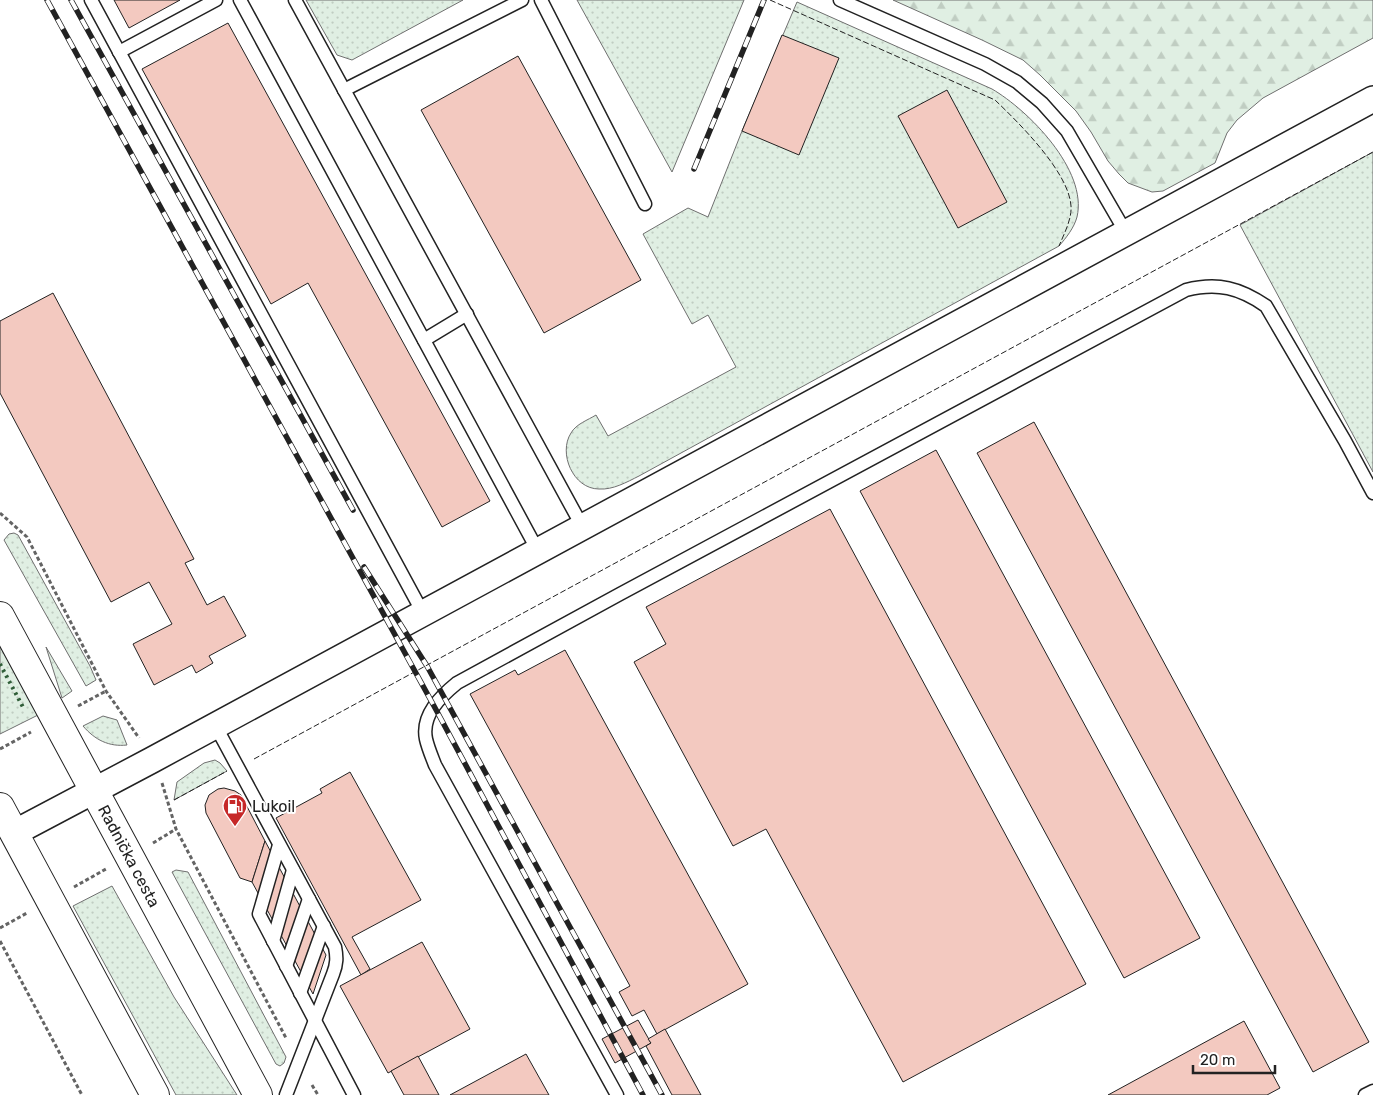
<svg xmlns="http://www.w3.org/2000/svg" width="1373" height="1095" viewBox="0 0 1373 1095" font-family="Rubik,sans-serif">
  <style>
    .grass { fill: url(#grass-dots); stroke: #6f6f6f }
    .forest { fill: url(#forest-firs); stroke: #6f6f6f }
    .building { fill: #f3c9c0; stroke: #222 }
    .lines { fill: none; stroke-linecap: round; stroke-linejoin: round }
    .service-casing { stroke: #222; stroke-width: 15 }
    .minor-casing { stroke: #222; stroke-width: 28 }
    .secondary-casing { stroke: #222; stroke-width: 30 }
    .path { stroke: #646464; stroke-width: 3; stroke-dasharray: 4 2.5; stroke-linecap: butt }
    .service { stroke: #fff; stroke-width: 12 }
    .minor { stroke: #fff; stroke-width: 25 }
    .secondary { stroke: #fff; stroke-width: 28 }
    .rail-casing { stroke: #222; stroke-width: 5.5 }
    .rail { stroke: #fff; stroke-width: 4; stroke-dasharray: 11; stroke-linecap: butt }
    .hedge { stroke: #2f5e38; stroke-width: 4; stroke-dasharray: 2.5 4; stroke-linecap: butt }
    .fence { stroke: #222; stroke-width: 1; stroke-dasharray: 6 2.5; stroke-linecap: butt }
    .labels { text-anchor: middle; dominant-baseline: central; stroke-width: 4; stroke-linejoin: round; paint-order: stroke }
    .poi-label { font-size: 16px; fill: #222; stroke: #fff; text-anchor: start }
    .street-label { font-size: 16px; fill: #222; stroke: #fff }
  </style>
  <defs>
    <pattern id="grass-dots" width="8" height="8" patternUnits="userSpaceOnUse" patternTransform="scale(1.25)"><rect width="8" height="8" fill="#e0efe3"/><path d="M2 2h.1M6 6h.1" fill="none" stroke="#c0cdc2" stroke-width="1.8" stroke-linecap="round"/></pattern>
    <pattern id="forest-firs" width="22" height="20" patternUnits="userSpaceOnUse" patternTransform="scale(1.25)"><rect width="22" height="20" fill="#e0efe3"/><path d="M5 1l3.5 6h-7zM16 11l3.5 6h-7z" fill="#c0cdc2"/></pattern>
  </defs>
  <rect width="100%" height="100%" fill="#fff"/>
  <g class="grass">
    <path d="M306 0H463L352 60 337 55Z"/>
    <path d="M577 0H744L672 172Z"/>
    <path d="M797 2 992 89C1028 110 1088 170 1077 217 1074 228 1066 238 1059 246L639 476C627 482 613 490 599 489 573 489 558 453 571 433 576 424 588 420 596 415L608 436 736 367 708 315 692 324 643 234 688 208 708 217 742 131Z"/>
    <path d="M1373 152V472L1240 225Z"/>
    <path d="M14 533 18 535 90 666 96 680 86 686 4 540 9 534Z"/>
    <path d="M0 646 38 715 0 734Z"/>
    <path d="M46 647 72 691 62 698Z"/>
    <path d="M103 716 117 720 127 745C109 747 95 740 83 726Z"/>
    <path d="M215 760 220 763 227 771 174 800 177 782 204 763Z"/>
    <path d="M176 870 188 872 286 1057 284 1063 280 1066 276 1064 172 872Z"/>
    <path d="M112 886 174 997 237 1095H176L73 906Z"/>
  </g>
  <path class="forest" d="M893 0H1373V38L1263 98 1237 120 1227 133 1215 163 1163 191 1152 192 1128 183 1119 174 1108 161 1091 132 1076 111 1040 75 1023 60 982 40Z"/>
  <g class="building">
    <path d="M114 0H180L129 28Z"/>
    <path d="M228 23 490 501 442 527 308 283 271 304 142 69Z"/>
    <path d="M782 35 839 58 799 155 742 131Z"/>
    <path d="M518 56 641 280 544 333 421 110Z"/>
    <path d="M947 90 1007 202 958 228 898 116Z"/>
    <path d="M53 293 194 559 185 563 207 605 224 596 246 636 209 656 213 663 196 673 192 665 154 685 133 644 172 624 149 582 111 602 0 393V321Z"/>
    <path d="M1034 422 1369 1042 1313 1072 977 453Z"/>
    <path d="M936 450 1200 938 1124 978 860 491Z"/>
    <path d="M830 509 1086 984 903 1082 766 829 733 846 634 662 666 644 646 607Z"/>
    <path d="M565 650 748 984 657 1034 644 1010 632 1016 619 992 630 986 470 694 515 670 518 675Z"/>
    <path d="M350 772 421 900 352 937 370 969 361 975 276 818 322 793 320 789Z"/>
    <path d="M224 788 235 791 241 795 265 841 252 882 240 878 206 813 205 805 209 795 218 789Z"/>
    <path d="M265 841 326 955 313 994 252 882Z"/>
    <path d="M422 942 470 1029 388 1073 340 986Z"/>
    <path d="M638 1020 651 1043 615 1063 602 1039Z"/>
    <path d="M1244 1021 1280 1088 1267 1095H1108Z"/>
    <path d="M665 1029 701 1095H672L646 1046 651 1043 648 1039Z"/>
    <path d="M526 1054 549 1095H450Z"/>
    <path d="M418 1056 439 1095H404L391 1071Z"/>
  </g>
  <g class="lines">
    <defs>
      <g id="service">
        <path d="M91 0 423 613"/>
        <path d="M240 0 538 551"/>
        <path d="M295 0 582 526"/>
        <path d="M541 0 645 204"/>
        <path d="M840 0 985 64 1017 82 1042 103 1067 131 1125 231"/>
        <path d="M119 52 216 0"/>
        <path d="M344 90 522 0"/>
        <path d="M424 340 467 314"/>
        <path d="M215 725 335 947C337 957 337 964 333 974L286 1095"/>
        <path d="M279 845 259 914 354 1095"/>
        <path d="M273 941 293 870"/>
        <path d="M286 966 309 899"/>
        <path d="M300 993 324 926"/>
        <path d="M617 1095 435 765C432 757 428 748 426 739 421 715 441 696 457 683L620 594 1186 290C1218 282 1240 288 1266 306L1345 441 1373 493"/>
        <path d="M1365 1095 1373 1091"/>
      </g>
      <path id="minor" d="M14 833 152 760 1373 99"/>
      <g id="secondary">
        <path d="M0 616 258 1095"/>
        <path d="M0 807 155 1095"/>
      </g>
    </defs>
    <use href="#service" class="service-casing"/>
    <use href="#minor" class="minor-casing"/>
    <use href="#secondary" class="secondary-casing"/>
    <g class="path">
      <path d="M0 513 27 537 106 691 139 738"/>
      <path d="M78 706 106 691"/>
      <path d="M0 749 31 732"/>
      <path d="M162 783 176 829 286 1038"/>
      <path d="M153 843 176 829"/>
      <path d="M74 887 106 869"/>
      <path d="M0 928 27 913"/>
      <path d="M0 941 82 1095"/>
      <path d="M312 1085 318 1095"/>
    </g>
    <use href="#service" class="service"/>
    <use href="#minor" class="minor"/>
    <use href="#secondary" class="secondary"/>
    <defs>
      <g id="rail">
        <path d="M47 0 434 706 643 1095"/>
        <path d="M71 0 353 510"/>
        <path d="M694 169 764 0"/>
        <path d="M364 567 427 666 662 1095"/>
      </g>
    </defs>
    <use href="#rail" class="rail-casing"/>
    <use href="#rail" class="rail"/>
    <path class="hedge" d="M0 664 24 709"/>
    <g class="fence">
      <path d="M770 0 995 100C1018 122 1069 172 1071 206 1072 219 1064 234 1059 246"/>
      <path d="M254 759 1373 152"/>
      <path d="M174 800 227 771"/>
    </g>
  </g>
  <defs>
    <symbol id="fuel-pin" viewBox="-11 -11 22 30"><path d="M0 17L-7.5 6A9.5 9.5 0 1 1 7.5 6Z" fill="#c62828" stroke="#fff"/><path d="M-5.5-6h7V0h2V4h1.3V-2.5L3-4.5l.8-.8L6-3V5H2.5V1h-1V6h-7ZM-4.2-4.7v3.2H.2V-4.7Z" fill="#fff"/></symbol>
  </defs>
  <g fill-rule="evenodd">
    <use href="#fuel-pin" x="221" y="792" width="28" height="38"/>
  </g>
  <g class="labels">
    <g class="poi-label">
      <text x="252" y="806">Lukoil</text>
    </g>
    <g class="street-label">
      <text transform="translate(129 856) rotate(62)">Radnička cesta</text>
    </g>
  </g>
  <path d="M1193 1065v8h82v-8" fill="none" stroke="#222222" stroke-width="2.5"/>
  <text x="1200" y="1065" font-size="15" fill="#222222" stroke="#ffffff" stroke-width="4" paint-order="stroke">20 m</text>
</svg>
